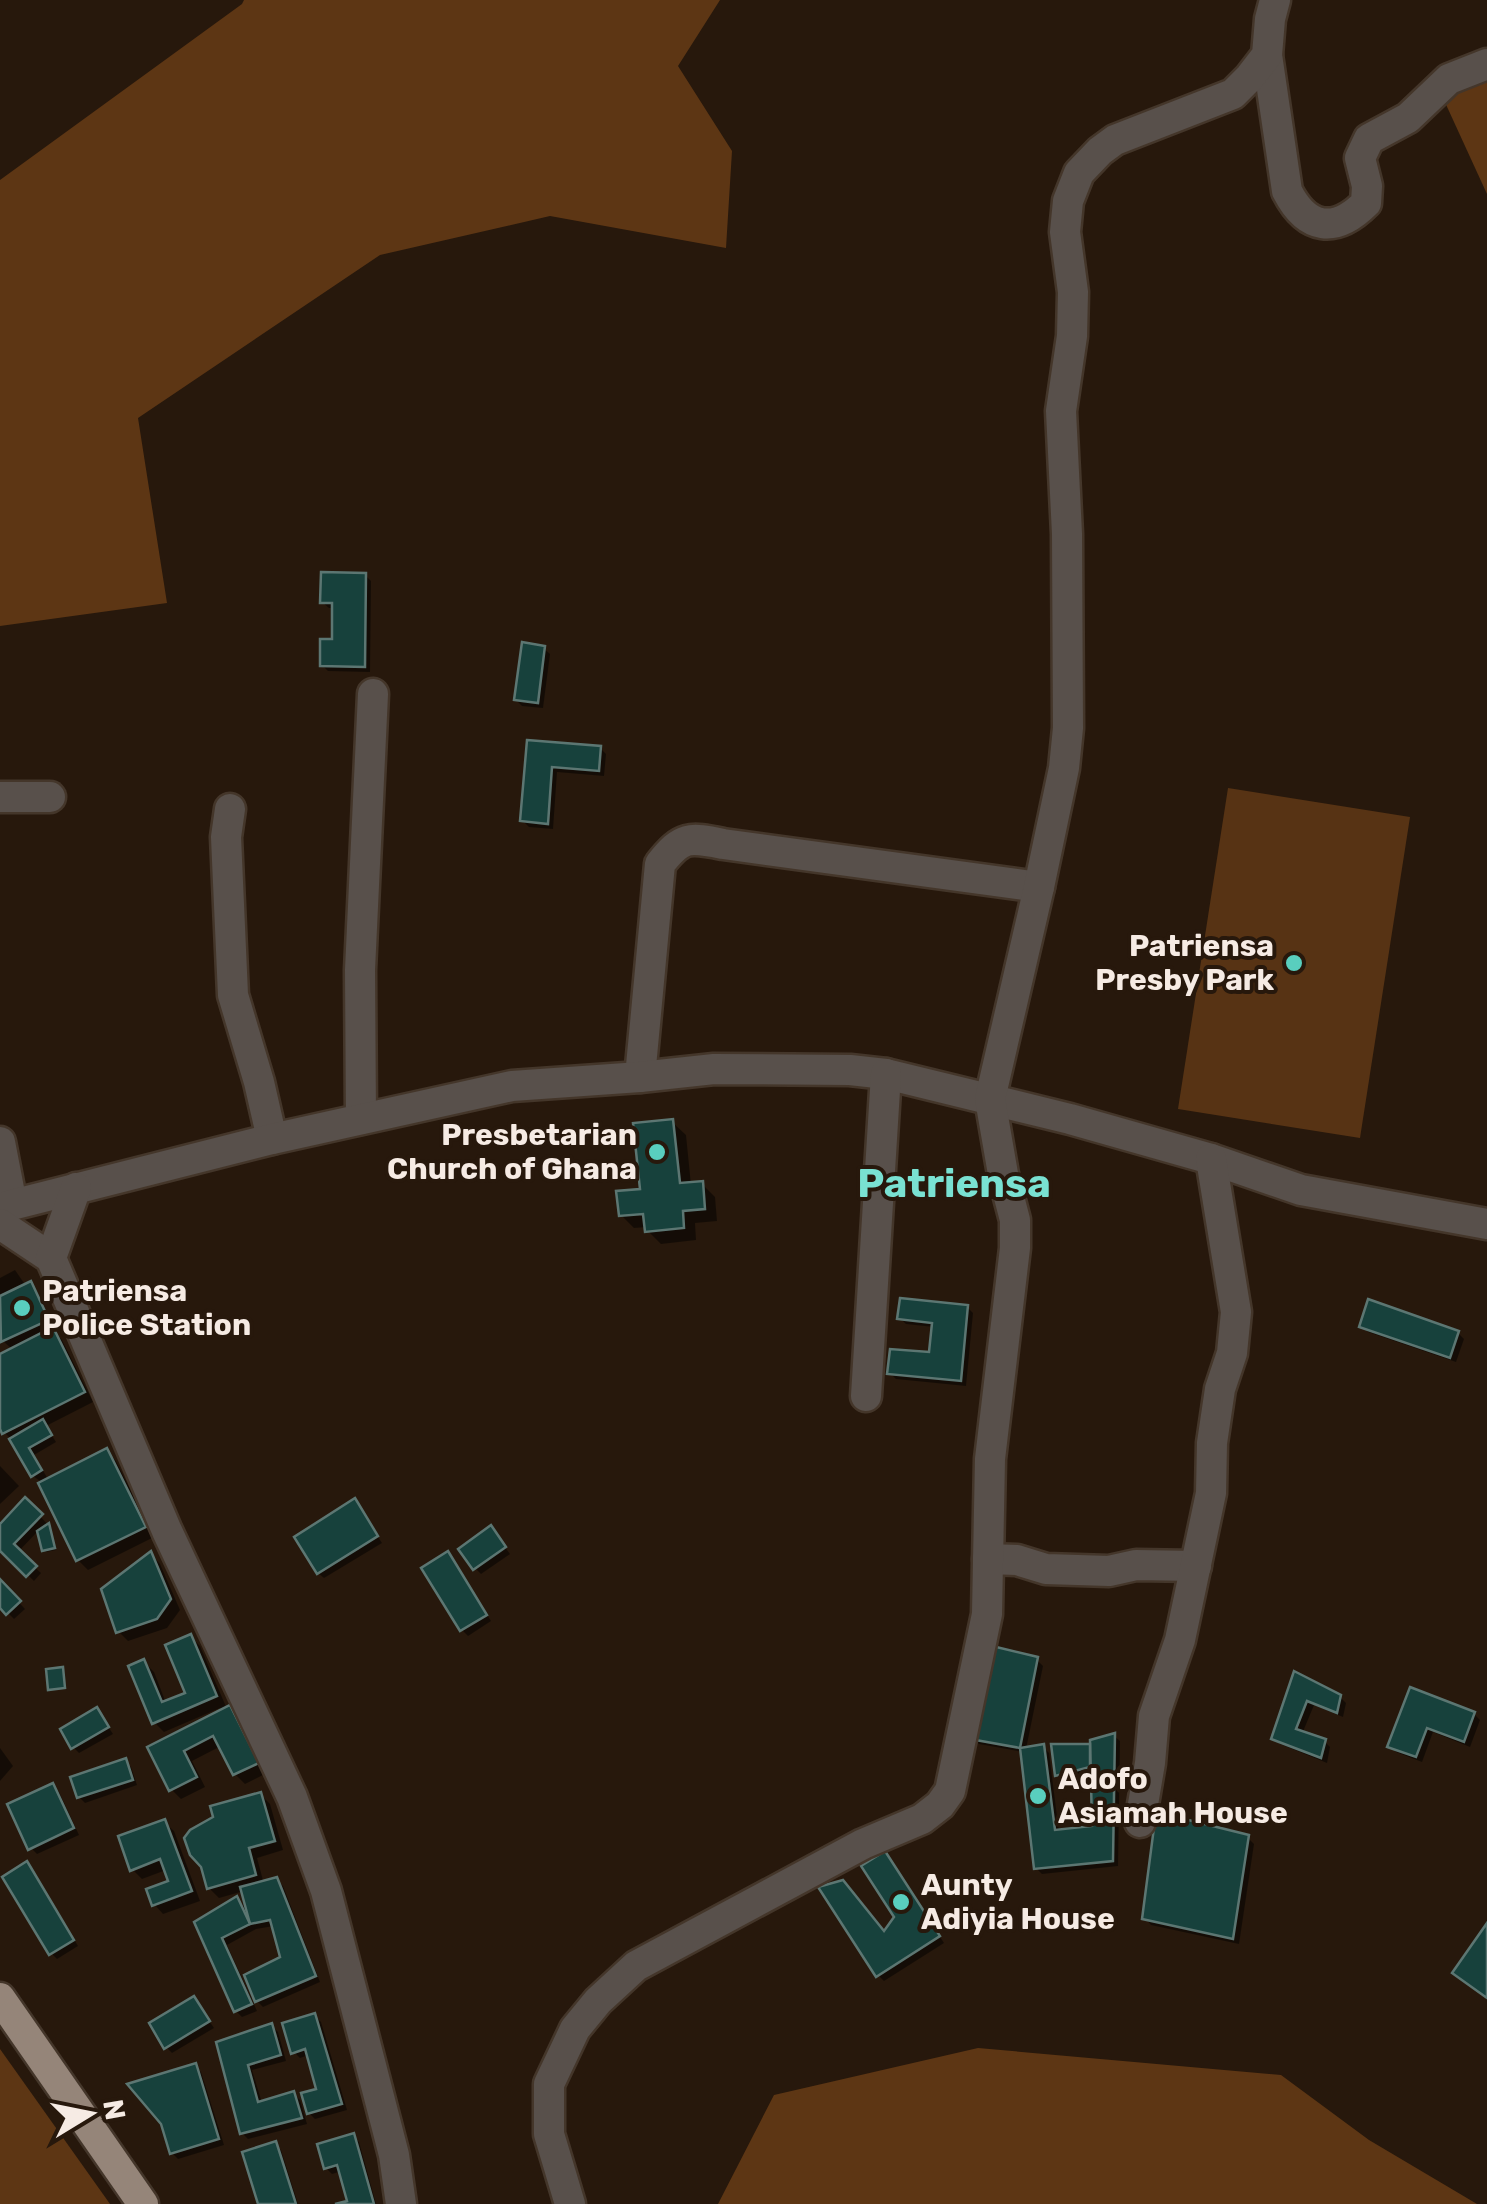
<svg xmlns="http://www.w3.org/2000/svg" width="1487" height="2204" viewBox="0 0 1487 2204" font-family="Rubik,sans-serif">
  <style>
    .green { fill: #573314 }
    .forest { fill: #5d3614 }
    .shadow { fill: #0007 }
    .building { fill: #17413c; stroke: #5c7672; stroke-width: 2.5 }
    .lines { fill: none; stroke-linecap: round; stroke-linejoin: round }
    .minor-casing { stroke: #44362a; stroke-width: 35 }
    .major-casing { stroke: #44362a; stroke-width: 35 }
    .minor { stroke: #58504b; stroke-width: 30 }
    .major { stroke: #958579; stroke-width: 30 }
    .poi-dot { fill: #59cebe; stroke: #27180c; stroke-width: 4 }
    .labels { text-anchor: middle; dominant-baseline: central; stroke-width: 8; stroke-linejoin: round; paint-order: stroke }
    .poi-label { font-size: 30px; font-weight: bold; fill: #f6ebe4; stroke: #27180c; text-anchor: start }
    .district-label { font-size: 40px; font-weight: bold; fill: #79e1d2; stroke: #27180c }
  </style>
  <rect width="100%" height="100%" fill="#27180c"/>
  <path class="green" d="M1228 788 1410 817 1360 1138 1178 1109Z"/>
  <g class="forest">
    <path d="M244 0H720L678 66 732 151 726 248 550 216 380 255 138 418 167 603 0 626V180L242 4Z"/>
    <path d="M1487 76V194L1443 98Z"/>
    <path d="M978 2048 1281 2075 1369 2140 1477 2204H718L774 2095Z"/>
    <path d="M0 2049 110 2204H0Z"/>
  </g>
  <g class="shadow">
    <path d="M365 575 371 581 370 672 328 671 322 665 334 641 335 608H329L322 602Z"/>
    <path d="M543 648 550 654 543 708 522 706 516 700Z"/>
    <path d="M529 742 600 748 606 754 604 776 557 772 553 829 529 827 523 821Z"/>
    <path d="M672 1122 686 1135 691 1185 702 1184 715 1197 717 1221 695 1223 696 1240 661 1244 648 1231 647 1227 634 1228 621 1215 643 1191Z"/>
    <path d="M15 1270 26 1286 30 1284 36 1290 53 1327 50 1328 62 1340 93 1402 46 1426 56 1442 34 1455 49 1481 107 1451 116 1461 154 1537 88 1570 78 1560 40 1481 33 1476 13 1441 4 1432 0 1424V1357L13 1350 3 1341 0 1333V1278Z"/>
    <path d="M967 1307 973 1313 966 1386 896 1379 890 1373 931 1355 934 1327 906 1324 900 1318Z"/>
    <path d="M1362 1326 1458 1333 1464 1339 1456 1362 1368 1332Z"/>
    <path d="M0 1466 19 1486 0 1504Z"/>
    <path d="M25 1500 51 1528 56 1550 46 1552 44 1550 39 1530 18 1552 41 1573 34 1581 0 1548V1527Z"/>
    <path d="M355 1502 382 1543 324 1578 318 1573Z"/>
    <path d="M496 1535 510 1554 481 1574 475 1568Z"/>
    <path d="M151 1554 160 1564 180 1610 167 1628 128 1641 118 1631Z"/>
    <path d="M453 1560 491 1621 468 1636 462 1630Z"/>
    <path d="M0 1582 25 1609 14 1619 0 1605Z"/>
    <path d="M191 1637 200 1646 227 1709 230 1708 239 1717 267 1773 245 1784 235 1774 221 1746 192 1761 205 1787 181 1799 171 1789 150 1748 222 1712 220 1708 164 1732 154 1722 144 1662 154 1672 166 1703 188 1694Z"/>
    <path d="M1037 1660 1043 1666 1026 1749 1043 1747 1049 1753 1059 1832 1095 1828 1093 1773 1063 1781 1057 1775 1054 1747 1092 1746 1114 1736 1120 1741 1118 1866 1042 1874 1036 1868 1023 1752 979 1744 973 1738Z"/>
    <path d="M1295 1675 1340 1697 1346 1703 1343 1717 1314 1705 1302 1734 1324 1741 1330 1747 1327 1763 1280 1744 1274 1738Z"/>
    <path d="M1411 1690 1474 1714 1480 1720 1470 1747 1433 1732 1422 1762 1396 1752 1390 1746Z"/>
    <path d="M97 1710 113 1734 79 1753 73 1747Z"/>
    <path d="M0 1748 13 1766 0 1781Z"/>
    <path d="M125 1761 131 1767 137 1785 85 1803 79 1797Z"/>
    <path d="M53 1786 59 1792 79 1835 37 1854 31 1848Z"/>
    <path d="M260 1794 270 1804 283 1850 257 1858 264 1884 277 1880 283 1886 320 1982 263 2007 257 2001 283 1958 274 1926 256 1929 227 1945 257 2011 242 2017 236 2011 197 1923 237 1899 249 1911 244 1891 219 1898 209 1888Z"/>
    <path d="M164 1822 174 1831 200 1901 163 1914 154 1904 171 1882 166 1870 142 1879 132 1869Z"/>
    <path d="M1247 1837 1254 1844 1239 1944 1151 1925 1145 1918Z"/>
    <path d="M890 1860 944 1943 884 1981 878 1975 897 1917Z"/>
    <path d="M27 1864 33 1870 78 1946 57 1959 51 1953Z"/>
    <path d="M194 1999 214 2028 172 2053 166 2047Z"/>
    <path d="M315 2016 321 2022 347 2110 315 2119 309 2113 319 2091 309 2055 300 2058 294 2052Z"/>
    <path d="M272 2026 278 2032 286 2061 252 2070 262 2103 294 2094 300 2100 307 2124 248 2139 242 2133 219 2044Z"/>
    <path d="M195 2066 201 2072 224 2145 178 2159 172 2153Z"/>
    <path d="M353 2136 359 2142 376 2204H345L350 2203 342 2171 332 2174 326 2168Z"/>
    <path d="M275 2144 281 2150 298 2204H260Z"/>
  </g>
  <g class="building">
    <path d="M321 572 366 573 365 667 320 666V639H332V603H320Z"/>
    <path d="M522 642 545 646 538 703 514 700Z"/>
    <path d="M527 740 601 746 599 771 552 767 548 824 520 821Z"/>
    <path d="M673 1119 680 1183 703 1181 705 1209 683 1211 684 1228 645 1232 643 1214 619 1216 616 1191 640 1189 633 1123Z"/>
    <path d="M31 1281 49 1320 1 1342 0 1296Z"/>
    <path d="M900 1298 968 1305 961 1381 887 1374 890 1349 929 1352 932 1323 897 1319Z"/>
    <path d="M1368 1299 1459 1331 1450 1358 1359 1327Z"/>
    <path d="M53 1327 85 1392 2 1434 0 1429V1354Z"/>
    <path d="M43 1419 52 1435 29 1448 42 1470 31 1477 9 1439Z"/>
    <path d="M107 1448 146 1527 76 1561 38 1483Z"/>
    <path d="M25 1497 43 1514 14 1544 37 1566 26 1577 0 1551V1524Z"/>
    <path d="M355 1498 378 1536 317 1574 294 1537Z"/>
    <path d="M49 1523 55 1548 42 1551 37 1531Z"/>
    <path d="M491 1525 506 1547 473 1570 458 1549Z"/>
    <path d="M151 1551 171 1599 157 1619 116 1633 101 1589Z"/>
    <path d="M448 1551 487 1615 460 1631 421 1568Z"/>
    <path d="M0 1579 21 1601 6 1615 0 1608Z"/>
    <path d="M191 1634 217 1696 152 1724 128 1666 144 1659 162 1702 185 1693 165 1645Z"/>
    <path d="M988 1645 1038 1657 1020 1748 970 1739Z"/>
    <path d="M63 1667 65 1688 48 1690 46 1669Z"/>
    <path d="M1294 1671 1341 1695 1337 1713 1307 1701 1296 1729 1326 1739 1321 1758 1271 1739Z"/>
    <path d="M1410 1687 1475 1712 1464 1742 1427 1728 1416 1757 1387 1747Z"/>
    <path d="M230 1705 259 1763 233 1775 213 1736 184 1751 197 1777 169 1791 147 1747Z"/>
    <path d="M97 1707 109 1727 71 1749 60 1729Z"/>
    <path d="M1115 1733 1113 1861 1034 1869 1020 1748 1044 1744 1055 1830 1092 1826 1090 1740Z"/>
    <path d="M1051 1744H1090V1767L1055 1776Z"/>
    <path d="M126 1758 133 1780 77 1798 70 1777Z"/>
    <path d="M53 1783 74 1828 28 1850 7 1804Z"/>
    <path d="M261 1792 275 1841 249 1848 256 1875 207 1889 201 1867 190 1855 184 1838 190 1830 213 1817 210 1806Z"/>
    <path d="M1156 1812 1249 1835 1233 1939 1142 1919Z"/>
    <path d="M165 1819 192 1891 152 1906 146 1889 168 1881 160 1859 130 1871 118 1836Z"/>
    <path d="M885 1851 940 1936 876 1977 818 1887 843 1880 884 1931 894 1917 861 1866Z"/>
    <path d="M27 1861 74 1940 49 1955 2 1877Z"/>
    <path d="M277 1877 316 1976 255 2002 244 1975 280 1957 270 1920 250 1924 240 1887Z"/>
    <path d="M237 1896 250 1924 222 1938 252 2004 234 2012 194 1922Z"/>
    <path d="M1487 1923V1998L1452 1973Z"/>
    <path d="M194 1996 210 2021 164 2049 149 2023Z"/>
    <path d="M315 2013 342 2104 307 2114 301 2093 316 2089 305 2049 291 2054 282 2023Z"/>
    <path d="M272 2023 281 2055 248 2065 258 2102 294 2091 302 2118 240 2134 216 2042Z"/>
    <path d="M196 2063 219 2139 170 2154 161 2124 127 2084Z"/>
    <path d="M354 2133 374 2204H335L347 2201 337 2165 324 2169 317 2144Z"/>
    <path d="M276 2141 296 2204H258L242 2152Z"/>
  </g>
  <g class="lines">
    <defs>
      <g id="minor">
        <path d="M1267 55 1287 191C1307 230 1335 234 1366 203L1367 186 1360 158 1369 139 1408 118 1449 79 1487 64"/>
        <path d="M0 797H50"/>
        <path d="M230 809 226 837 233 995 259 1082 272 1139"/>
        <path d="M640 1077 660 864C682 836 689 837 723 844L1039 887"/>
        <path d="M361 1119 360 970 373 694"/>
        <path d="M0 1142 12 1204"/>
        <path d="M0 1208 272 1139 512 1086 640 1077 714 1069 850 1070 886 1074 1070 1119 1211 1159 1301 1190 1487 1224"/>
        <path d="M0 1224 51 1258 167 1531 292 1797 326 1891 394 2155 401 2204"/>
        <path d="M51 1258 76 1188"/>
        <path d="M866 1396 886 1074"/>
        <path d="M988 1559 1017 1560 1046 1569 1109 1571 1136 1565 1196 1566"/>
        <path d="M1140 1822 1150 1763 1154 1716 1180 1640 1211 1493 1212 1443 1220 1389 1232 1353 1236 1312 1211 1159"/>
        <path d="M570 2204 549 2134V2084L575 2029 598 2001 636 1966 863 1844 922 1819 940 1805 950 1791 987 1614 990 1459 1015 1248V1220L1003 1174 990 1099 1039 887 1064 768 1068 728 1067 534 1061 411 1072 336 1073 292 1065 232 1068 201 1079 173 1100 151 1115 140 1233 94 1250 77 1267 55 1270 19 1275 0"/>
      </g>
      <path id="major" d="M0 1998 143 2204"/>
    </defs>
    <use href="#minor" class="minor-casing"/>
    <use href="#major" class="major-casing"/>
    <use href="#minor" class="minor"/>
    <use href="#major" class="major"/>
  </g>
  <g class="poi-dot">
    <circle cx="1294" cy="963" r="10"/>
    <circle cx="657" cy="1152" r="10"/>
    <circle cx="22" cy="1308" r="10"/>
    <circle cx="1038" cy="1796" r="10"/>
    <circle cx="901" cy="1902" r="10"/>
  </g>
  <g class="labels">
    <g class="poi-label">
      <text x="1274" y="946" text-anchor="end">Patriensa<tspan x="1274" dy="34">Presby Park</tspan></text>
      <text x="637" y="1135" text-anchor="end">Presbetarian<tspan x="637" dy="34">Church of Ghana</tspan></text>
      <text x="42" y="1291">Patriensa<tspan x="42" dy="34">Police Station</tspan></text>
      <text x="1058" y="1779">Adofo<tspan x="1058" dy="34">Asiamah House</tspan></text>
      <text x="921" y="1885">Aunty<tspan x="921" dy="34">Adiyia House</tspan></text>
    </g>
    <g class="district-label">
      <text x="954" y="1183">Patriensa</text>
    </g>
  </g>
  <g transform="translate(90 2114) rotate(80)" stroke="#27180c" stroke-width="8" paint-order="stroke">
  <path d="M0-8L18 38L0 25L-18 38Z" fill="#f6ebe4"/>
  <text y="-15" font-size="28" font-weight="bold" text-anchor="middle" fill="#f6ebe4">N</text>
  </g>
</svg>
